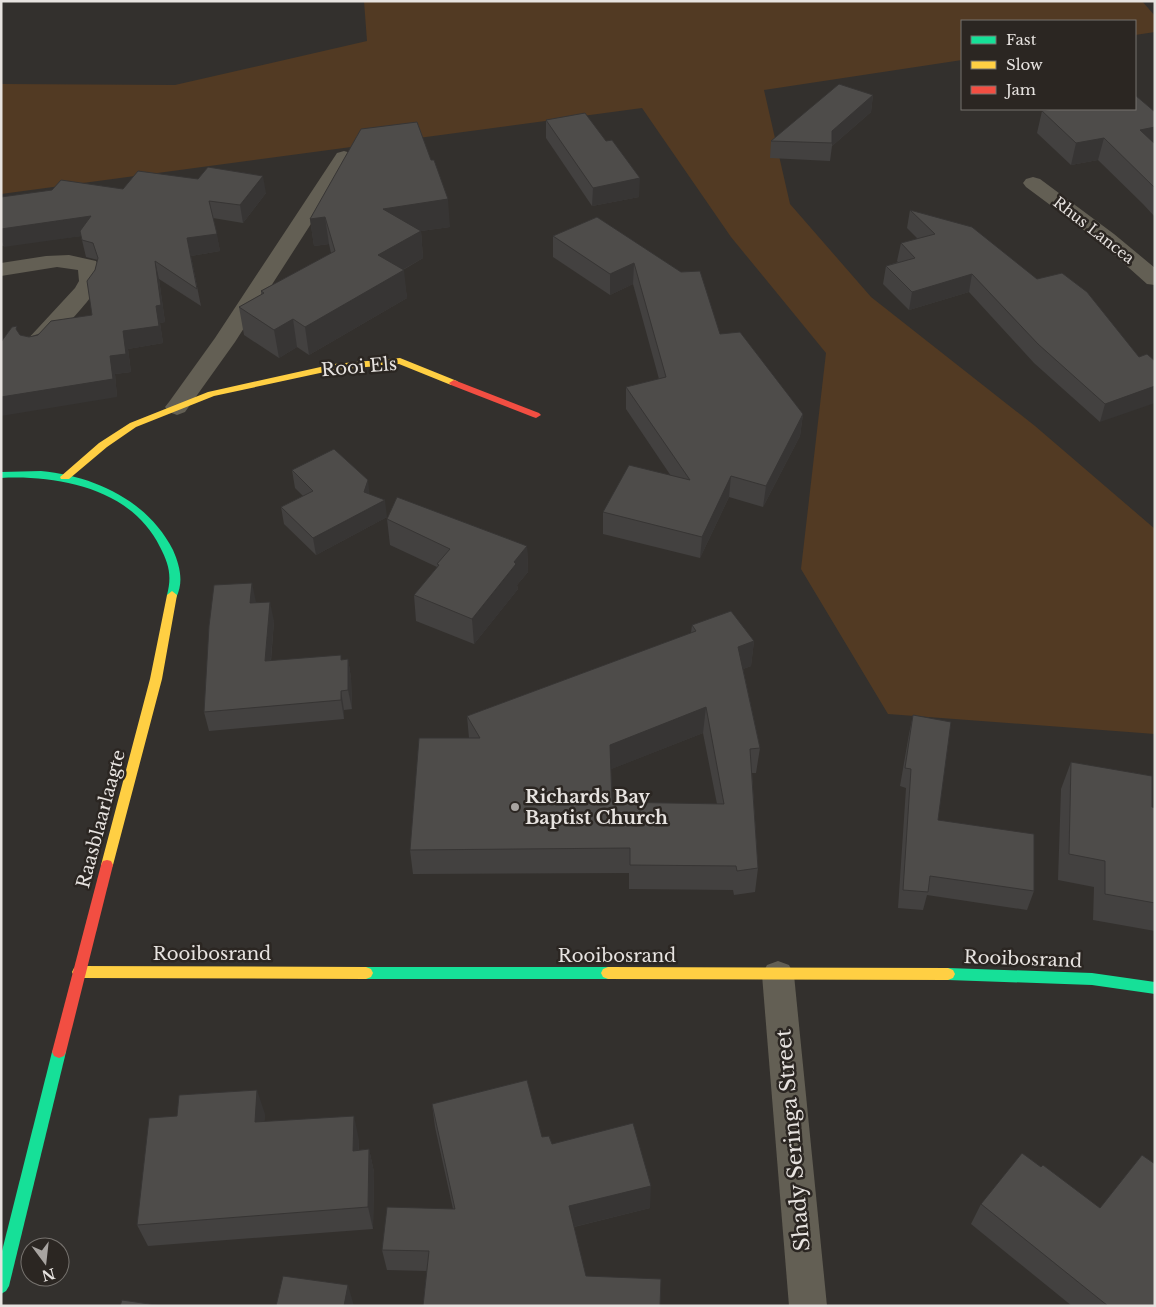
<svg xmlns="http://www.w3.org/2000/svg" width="1156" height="1307" viewBox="0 0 1156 1307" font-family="'Libre Baskerville',serif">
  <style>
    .green { fill: #523a23 }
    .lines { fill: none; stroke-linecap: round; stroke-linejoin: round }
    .street { fill: #635f54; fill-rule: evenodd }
    .fast { fill: #16e098; fill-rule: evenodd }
    .slow { fill: #ffcf43; fill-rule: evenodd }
    .jam { fill: #f24e42; fill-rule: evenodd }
    .wall { fill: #434140; fill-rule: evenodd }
    .shaded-wall { fill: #373534 }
    .building { fill: #4e4c4a; stroke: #373534; fill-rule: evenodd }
    .poi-dot { fill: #a8a4a1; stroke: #2b2622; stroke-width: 2 }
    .labels { text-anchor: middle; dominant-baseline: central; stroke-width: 5; stroke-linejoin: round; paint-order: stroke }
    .far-street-label { font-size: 15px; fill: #e7e3e0; stroke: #2b2622 }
    .street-label { font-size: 18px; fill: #e7e3e0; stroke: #2b2622 }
    .poi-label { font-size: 18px; font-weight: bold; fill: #e7e3e0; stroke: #2b2622; text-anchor: start }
    .near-street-label { font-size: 21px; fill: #e7e3e0; stroke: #2b2622 }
  </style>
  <rect width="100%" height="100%" fill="#33302d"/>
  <path class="green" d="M364 1H1142L1155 16V32L1135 35V21H962V60L764 90 790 204 871 297 1035 426 1155 529V734L888 714 801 569 826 353 731 237 642 108 1 194V84L175 85 367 41Z"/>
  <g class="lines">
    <g class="street">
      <path d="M344 151 351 153 354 157 235 342 185 412 177 415 169 412 165 407 169 402 215 338 337 153Z"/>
      <path d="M1033 177 1040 179 1114 234 1155 268V285L1147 284 1100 242 1026 187 1023 183 1026 179Z"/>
      <path d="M69 255 96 261C99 266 102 274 101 280 99 293 53 339 42 351L34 353 26 351 23 346 26 341 75 288 79 281 78 270 57 267 1 276V263L46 256Z"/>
      <path d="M778 961 789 965 794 975 827 1306H789L762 975 767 965Z"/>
    </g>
    <g class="fast">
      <path d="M41 471C95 476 148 501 173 550 180 566 184 582 176 598H168L167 595C172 576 169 564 160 547 132 489 59 475 1 478V472Z"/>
      <path d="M366 967H608L613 969 615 973 613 977 608 979H366L361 977 359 973 361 969Z"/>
      <path d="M948 968 1092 973 1155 982V994L1092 985 948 980 943 978 941 974 943 970Z"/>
      <path d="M59 1046 64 1048 66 1052 9 1286 6 1291 1 1294V1255L52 1052 54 1048Z"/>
    </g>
    <g class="slow">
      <path d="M400 358 457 381 459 383 457 385H451L399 364 334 370 214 396 136 427 107 447 69 479H61L60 477 99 443 130 423 208 392 334 364Z"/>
      <path d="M172 591 177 595 162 679 113 865 111 869 107 870 103 869 101 865 150 679 167 595Z"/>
      <path d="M79 966 366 967 371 969 373 973 371 977 366 979 79 978 74 976 72 972 74 968Z"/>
      <path d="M608 967 948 968 953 970 955 974 953 978 948 980 608 979 603 977 601 973 603 969Z"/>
    </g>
    <g class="jam">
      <path d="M454 380 539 413 541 415 536 418 533 417 451 385 449 383Z"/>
      <path d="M107 860 111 861 113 865 66 1052 64 1056 59 1058 54 1056 52 1052 101 865 103 861Z"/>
    </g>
  </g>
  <g class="wall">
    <path d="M873 95 871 112 832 146 830 161 770 158 771 141Z"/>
    <path d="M1042 111 1155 112V217L1143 204 1098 160 1071 165 1037 133Z"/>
    <path d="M546 120 606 141 639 197 592 206 546 138Z"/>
    <path d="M431 160 450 227 421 231 423 258 403 270 407 298 309 355 297 347 279 358 244 335 239 307 261 295V291L331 253 329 244 314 246 310 219Z"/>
    <path d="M123 189 266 193 243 223 213 218 220 251 191 256 201 306 159 279 165 322 160 323 163 343 128 349 131 372 115 374 117 397 3 340 19 334 20 335 29 337 92 315 95 270 98 260 86 257 81 236 1 246V197Z"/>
    <path d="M910 210 1037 279 1139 357 1100 422 1034 363 969 292 909 310 883 284 886 266 898 262 897 261 901 243 918 239 907 228Z"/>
    <path d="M597 217 720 334 803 414 800 436 763 507 729 497 700 558 603 534V512L671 476 626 409V387L659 379 633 284 610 295 553 257V236Z"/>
    <path d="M292 470 369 494 387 517 316 555 284 524 281 507 303 496 295 488Z"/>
    <path d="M387 519 527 546 528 572 517 585 518 589 474 644 416 621 414 595 437 568V567L390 545Z"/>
    <path d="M256 603 274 621 271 661 341 660 348 659 351 678 352 709 344 710V719L209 731 204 712Z"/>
    <path d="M692 625 754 641 751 666 743 669 760 748 756 773H752L758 868 755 892 734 895 733 890 629 889V873L413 874 410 850 469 738 467 716 691 633ZM703 733 717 804 612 802 611 769Z"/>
    <path d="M913 715 938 820 1034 891 1027 910 927 895 923 910 898 908 906 788 900 786 909 734Z"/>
    <path d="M1071 762 1152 807 1155 808V931L1093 920 1094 887 1058 880 1061 789Z"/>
    <path d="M432 1104 542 1137 650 1208 574 1227 427 1271 387 1270 382 1250 453 1209 435 1127Z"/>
    <path d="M265 1114 264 1122 359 1140V1150L369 1149 374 1172 373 1229 148 1246 137 1225 177 1116Z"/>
    <path d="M981 1204 1155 1306H1072L971 1224Z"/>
  </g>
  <g class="shaded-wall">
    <path d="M873 95 871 112 832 146V131Z"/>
    <path d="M1155 127V147L1140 130Z"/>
    <path d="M1104 138 1098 160 1071 165 1076 143Z"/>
    <path d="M263 176 266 193 243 223 240 205Z"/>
    <path d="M640 178 639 197 592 206 593 188Z"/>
    <path d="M448 199 450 227 421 231 423 258 381 282 378 255 383 209Z"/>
    <path d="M91 216 96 234 4 247 1 239V229Z"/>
    <path d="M325 217 329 244 314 246 310 219Z"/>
    <path d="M217 234 220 251 191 256 201 306 187 238Z"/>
    <path d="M155 261 159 279 165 322 160 323 163 343 128 349 131 372 115 374 117 397 1 416V397L110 356 123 331 156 306Z"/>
    <path d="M634 263 633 284 610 295V274Z"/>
    <path d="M404 270 407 298 309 355 305 327Z"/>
    <path d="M972 274 969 292 909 310 912 292Z"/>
    <path d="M1 317 5 363 1 353Z"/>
    <path d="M293 319 297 347 279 358 274 330Z"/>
    <path d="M1155 386V403L1100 422 1105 404Z"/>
    <path d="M803 414 800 436 763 507 766 486Z"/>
    <path d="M731 476 729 497 700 558 702 537Z"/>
    <path d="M368 480 370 498 364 492Z"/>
    <path d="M385 500 387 517 316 555 313 538Z"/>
    <path d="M527 546 528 572 517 585 518 589 474 644 472 619 514 562Z"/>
    <path d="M252 583 256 602 254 622 250 603Z"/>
    <path d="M270 602 274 621 269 680 265 661Z"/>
    <path d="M754 641 751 666 735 672 738 647Z"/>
    <path d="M348 659 351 678 352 709 348 690Z"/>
    <path d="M341 691 344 710V719L341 700Z"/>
    <path d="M706 707 703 733 609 770 610 745Z"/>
    <path d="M257 1090 265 1114 263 1146 255 1122Z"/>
    <path d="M354 1116 359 1140 358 1174 353 1151Z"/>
    <path d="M369 1149 374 1172 373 1229 368 1207Z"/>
    <path d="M651 1186 650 1208 569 1228V1206Z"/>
    <path d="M348 1285 354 1306H344Z"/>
  </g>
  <g class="building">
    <path d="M839 84 873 95 832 131V143L771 141Z"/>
    <path d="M1135 95 1155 112V127L1140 130 1155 144V188L1104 138 1076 143 1042 111 1052 109H1135Z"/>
    <path d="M585 113 606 141 612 140 640 178 593 188 546 120Z"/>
    <path d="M417 122 431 160H434L448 199 383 209 421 231 378 255 404 270 305 327 293 319 274 330 239 307 264 293 261 291 335 251 325 217 310 219 361 129Z"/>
    <path d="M208 167 263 176 240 205 209 201 217 234 187 238 197 289 155 261 161 305 156 306 159 326 123 331 126 354 110 356 113 379 1 397V342L12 327 17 326 16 329 20 335 29 337 38 335 51 321 92 315 87 281 95 270 98 258 93 243 82 240 80 231 91 216 1 229V197L52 190 61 180 123 189 138 171 198 179Z"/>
    <path d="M910 210 972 227 1037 279 1062 273 1087 292 1139 357 1147 354 1155 361V386L1105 404 1038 344 972 274 912 292 886 266 915 258 901 243 935 234Z"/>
    <path d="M597 217 681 272 700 271 720 334 740 332 803 414 766 486 731 476 702 537 603 512 629 465 690 480 626 387 666 377 634 263 610 274 553 236Z"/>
    <path d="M334 449 368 480 364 492 385 500 313 538 281 507 313 491 292 470Z"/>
    <path d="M397 497 527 546 514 562 516 564 472 619 414 595 439 565 437 564 450 549 387 519Z"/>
    <path d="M252 583 250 603 270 602 265 661 341 655V660L348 659V690L341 691V700L204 712 209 626 214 585Z"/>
    <path d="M731 611 754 641 738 647 760 748 750 749 758 868 737 871 736 866 630 865V848L410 850 419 738H480L467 716 696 631 692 625ZM706 707 724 804 612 802 610 745Z"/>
    <path d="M913 715 951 722 938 820 1034 834V891L930 876 928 892 903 890 911 769 905 768Z"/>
    <path d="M1071 762 1152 776V807L1155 808V903L1105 894V861L1069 854Z"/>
    <path d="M527 1080 542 1137 549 1136 552 1144 633 1123 651 1186 569 1206 586 1276 661 1279 660 1306H423L429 1251 382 1250 387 1207 455 1209 432 1104Z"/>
    <path d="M257 1090 255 1122 354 1116 353 1151 369 1149 368 1207 137 1225 149 1118 177 1116 179 1095Z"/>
    <path d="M1022 1153 1041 1167 1043 1165 1100 1208 1142 1155 1155 1164V1306H1108L981 1204Z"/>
    <path d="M283 1276 348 1285 344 1306H276Z"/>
    <path d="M122 1300 163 1306H120Z"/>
  </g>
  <circle class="poi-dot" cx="515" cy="807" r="5"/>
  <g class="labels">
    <g class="far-street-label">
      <text transform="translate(1094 230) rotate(38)">Rhus Lancea</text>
    </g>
    <g class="street-label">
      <text transform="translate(359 367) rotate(-5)">Rooi Els</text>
      <text transform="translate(101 819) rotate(-75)">Raasblaarlaagte</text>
      <text x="212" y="954">Rooibosrand</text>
      <text x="617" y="956">Rooibosrand</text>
      <text transform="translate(1023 959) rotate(2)">Rooibosrand</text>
    </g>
    <g class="poi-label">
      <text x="525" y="797">Richards Bay<tspan x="525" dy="21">Baptist Church</tspan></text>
    </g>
    <g class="near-street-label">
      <text transform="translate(793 1140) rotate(-95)">Shady Seringa Street</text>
    </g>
  </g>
  <rect width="1156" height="1307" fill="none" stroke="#e7e3e0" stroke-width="5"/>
  <rect x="961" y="20" width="175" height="90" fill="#2b2622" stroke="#76726e"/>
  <rect x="971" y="36" width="25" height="8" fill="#16e098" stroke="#76726e"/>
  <text x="1006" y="45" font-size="15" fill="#e7e3e0">Fast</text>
  <rect x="971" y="61" width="25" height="8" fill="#ffcf43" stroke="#76726e"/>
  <text x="1006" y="70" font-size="15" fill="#e7e3e0">Slow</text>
  <rect x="971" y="86" width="25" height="8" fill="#f24e42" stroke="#76726e"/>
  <text x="1006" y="95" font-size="15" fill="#e7e3e0">Jam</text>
  <g transform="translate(45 1262) rotate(165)"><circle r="24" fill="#2b2622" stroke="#76726e"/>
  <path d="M0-4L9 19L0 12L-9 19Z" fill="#a8a4a1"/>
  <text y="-8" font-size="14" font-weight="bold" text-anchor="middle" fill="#e7e3e0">N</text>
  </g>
</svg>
